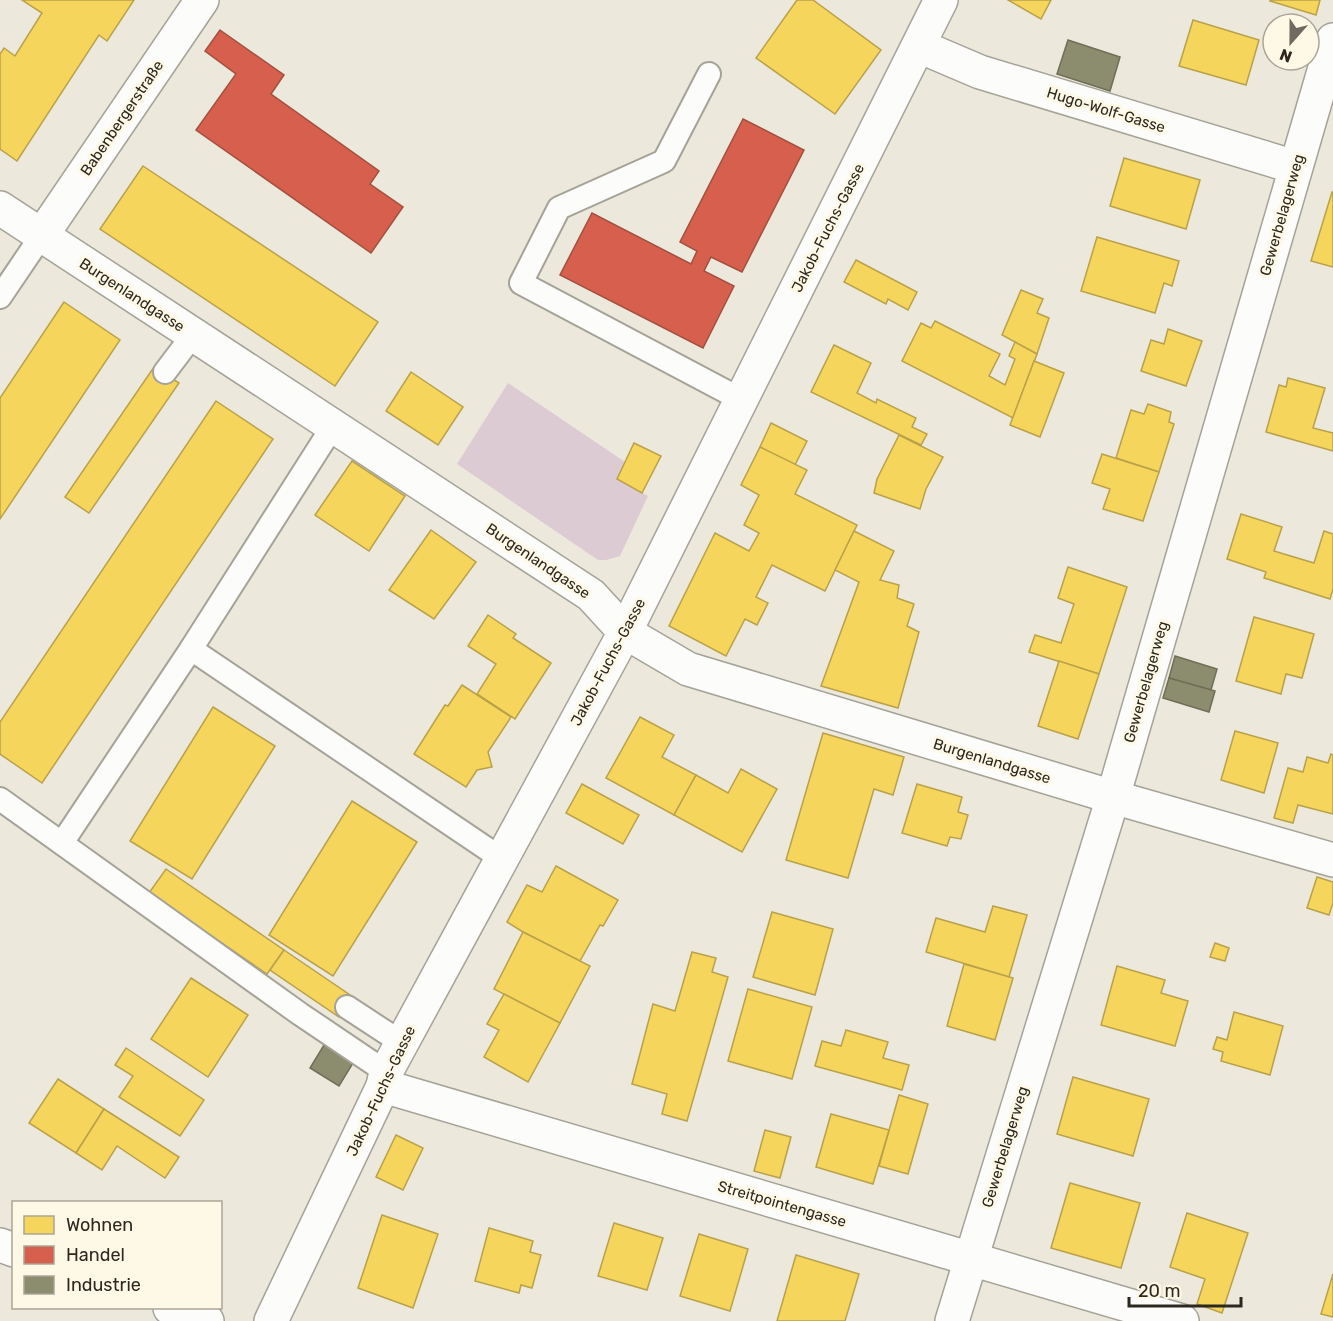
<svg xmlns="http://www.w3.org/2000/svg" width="1333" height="1321" viewBox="0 0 1333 1321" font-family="Rubik,sans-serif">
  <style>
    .green { fill: #ddcbd3 }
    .homes { fill: #f6d55c; stroke: #b9a14a; stroke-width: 1.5 }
    .shops { fill: #d6604d; stroke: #a34f40; stroke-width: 1.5 }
    .industry { fill: #8c8c6e; stroke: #6f6e57; stroke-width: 1.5 }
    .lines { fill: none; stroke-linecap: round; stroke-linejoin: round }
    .lane-casing { stroke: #a5a298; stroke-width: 26 }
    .street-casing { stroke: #a5a298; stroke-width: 36 }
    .lane { stroke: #fcfcfa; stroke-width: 22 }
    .street { stroke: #fcfcfa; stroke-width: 33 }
    .labels { text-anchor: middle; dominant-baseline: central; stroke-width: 6; stroke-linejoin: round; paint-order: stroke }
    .street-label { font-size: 15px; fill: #2b2820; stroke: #fef8e6 }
  </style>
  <rect width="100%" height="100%" fill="#ece8db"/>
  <path class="green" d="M508 383 625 462 617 479 648 496 620 556 606 560H598L457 464Z"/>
  <g class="homes">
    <path d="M22 0H134L107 41 99 35 17 161 0 149V54L4 48 15 56 42 13Z"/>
    <path d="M797 0H813L881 50 835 114 756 58Z"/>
    <path d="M1008 0H1051L1041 19Z"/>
    <path d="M1271 0H1320L1316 15 1270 1Z"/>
    <path d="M1193 20 1259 40 1246 85 1179 66Z"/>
    <path d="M1124 158 1200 180 1186 229 1110 206Z"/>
    <path d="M143 166 378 322 335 386 100 229Z"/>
    <path d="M1332 192H1333V267L1311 261Z"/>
    <path d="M1097 237 1179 261 1172 286 1164 283 1155 313 1081 291Z"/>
    <path d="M856 260 917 292 908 310 888 299 886 304 844 282Z"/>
    <path d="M1021 290 1043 299 1037 313 1049 318 1037 354 1002 335Z"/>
    <path d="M64 302 120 340 0 519V398Z"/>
    <path d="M935 321 1000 354 989 376 1005 385 1015 359 1009 356 1015 342 1037 354 1013 418 902 361 921 323 931 328Z"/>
    <path d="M1168 329 1202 341 1186 386 1141 371 1151 340 1164 344Z"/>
    <path d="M834 345 871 363 857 393 876 403 877 399 916 418 912 427 927 434 921 445 811 392Z"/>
    <path d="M1034 361 1064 373 1040 437 1010 425Z"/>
    <path d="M154 367 179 383 89 513 65 497Z"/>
    <path d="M411 372 463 407 438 445 386 411Z"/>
    <path d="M1288 378 1325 388 1313 428 1333 433V451L1266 432 1279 385 1286 387Z"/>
    <path d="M216 401 273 439 42 783 0 754V722Z"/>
    <path d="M1148 404 1171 412 1169 422 1174 424 1159 472 1116 458 1131 410 1144 414Z"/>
    <path d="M771 423 807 441 795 465 760 447Z"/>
    <path d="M899 435 943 457 926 489 920 509 874 493 877 479Z"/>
    <path d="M634 443 661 456 642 493 617 479Z"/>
    <path d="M760 447 807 470 795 494 857 525 825 591 772 565 756 597 768 603 757 625 745 619 726 656 669 626 715 533 749 551 759 533 744 525 759 495 741 485Z"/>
    <path d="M1102 454 1159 472 1143 521 1103 509 1110 489 1092 483Z"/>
    <path d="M352 461 405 496 369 551 315 515Z"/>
    <path d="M1241 514 1282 527 1274 551 1314 563 1324 531 1333 534V589L1330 599 1264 578 1266 572 1227 559Z"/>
    <path d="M431 530 476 562 434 619 389 590Z"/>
    <path d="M854 531 894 551 880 580 899 585 897 598 914 604 907 626 919 632 898 708 821 686 859 582 835 570Z"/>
    <path d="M1068 567 1127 587 1099 674 1029 652 1035 635 1061 643 1074 604 1058 598Z"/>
    <path d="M488 615 516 634 513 638 551 663 515 719 477 694 496 664 468 646Z"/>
    <path d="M1254 617 1314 634 1302 678 1286 674 1281 694 1236 681Z"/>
    <path d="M1059 661 1099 674 1078 739 1038 726Z"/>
    <path d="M462 685 511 717 488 752 492 767 477 770 466 787 414 754 445 705 448 706Z"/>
    <path d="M213 707 275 746 192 879 130 841Z"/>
    <path d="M640 717 674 735 662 757 696 775 674 815 606 778Z"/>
    <path d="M1235 731 1278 743 1264 793 1221 780Z"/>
    <path d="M823 733 904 757 893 795 874 789 848 878 786 860Z"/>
    <path d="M1331 754 1333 755V814L1298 805 1293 823 1274 818 1288 768 1303 772 1307 757 1328 763Z"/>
    <path d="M741 769 777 789 742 852 674 815 696 775 728 793Z"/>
    <path d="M582 784 639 815 623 844 566 813Z"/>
    <path d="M917 784 962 797 958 812 968 815 961 839 950 837 947 846 902 833Z"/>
    <path d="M352 801 417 842 333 976 269 935Z"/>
    <path d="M556 866 618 900 603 926 600 925 580 961 523 932 507 922 527 885 542 892Z"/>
    <path d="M166 869 284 950 267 974 149 893Z"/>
    <path d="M1317 877 1333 882V903L1329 915 1307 908Z"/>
    <path d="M993 906 1027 915 1009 977 926 952 936 918 985 932Z"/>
    <path d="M772 912 833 929 815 995 753 977Z"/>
    <path d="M523 932 590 966 560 1023 494 989Z"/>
    <path d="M1215 943 1229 948 1225 961 1210 957Z"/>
    <path d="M284 950 353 997 339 1017 270 970Z"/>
    <path d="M692 952 716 958 712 972 728 977 687 1121 662 1114 667 1094 632 1084 653 1004 675 1011Z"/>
    <path d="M964 964 1013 978 995 1040 947 1026Z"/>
    <path d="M1117 966 1165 980 1161 993 1188 1001 1175 1046 1101 1025Z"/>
    <path d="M191 978 248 1015 208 1077 151 1039Z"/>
    <path d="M748 989 812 1007 792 1079 728 1061Z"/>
    <path d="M504 994 560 1023 528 1082 484 1057 499 1030 487 1024Z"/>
    <path d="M1234 1012 1283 1026 1270 1075 1221 1061 1223 1052 1213 1049 1217 1037 1227 1040Z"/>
    <path d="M846 1030 888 1042 883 1058 909 1065 902 1090 815 1066 822 1041 841 1046Z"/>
    <path d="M126 1048 204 1100 180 1136 119 1097 133 1076 115 1065Z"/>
    <path d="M1073 1077 1149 1099 1133 1156 1057 1134Z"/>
    <path d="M58 1079 104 1109 76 1153 29 1123Z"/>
    <path d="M899 1095 928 1104 908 1174 879 1166Z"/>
    <path d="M104 1109 179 1157 165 1178 117 1146 102 1170 76 1153Z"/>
    <path d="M831 1114 889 1130 873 1184 816 1167Z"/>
    <path d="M765 1130 791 1137 780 1178 754 1171Z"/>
    <path d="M396 1135 423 1148 403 1190 376 1177Z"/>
    <path d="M1070 1183 1140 1203 1121 1268 1051 1248Z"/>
    <path d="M1187 1213 1248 1233 1222 1313 1197 1304 1205 1279 1170 1267Z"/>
    <path d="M382 1215 438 1234 413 1308 358 1288Z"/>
    <path d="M614 1223 663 1238 647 1290 598 1276Z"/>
    <path d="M489 1228 533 1241 530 1252 541 1255 532 1288 521 1285 519 1293 475 1281Z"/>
    <path d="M699 1234 748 1249 730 1311 680 1296Z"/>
    <path d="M796 1255 859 1274 845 1321H777Z"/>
    <path d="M1333 1274V1317L1321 1314Z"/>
  </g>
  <g class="shops">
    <path d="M220 30 284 75 271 94 379 171 370 184 403 207 371 253 196 130 236 74 205 51Z"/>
    <path d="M743 119 804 150 742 272 711 257 704 271 734 286 703 348 560 275 592 213 691 264 697 251 680 242Z"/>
  </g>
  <g class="industry">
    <path d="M1068 40 1120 57 1110 91 1057 74Z"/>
    <path d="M1175 656 1217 669 1211 690 1169 678Z"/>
    <path d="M1169 678 1215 691 1209 712 1163 698Z"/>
    <path d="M324 1045 353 1063 339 1086 310 1068Z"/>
  </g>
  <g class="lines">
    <defs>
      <g id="lane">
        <path d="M709 74 664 161 559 208 521 283 742 400"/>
        <path d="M0 297 42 235"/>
        <path d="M165 372 193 335"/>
        <path d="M191 649 333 426"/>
        <path d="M0 799 300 1014 386 1072"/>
        <path d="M62 843 191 649 502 859"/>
        <path d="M347 1007 402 1043"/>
      </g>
      <g id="street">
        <path d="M919 46 980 72 1295 167"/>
        <path d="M0 208 591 595 625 632 688 669 1113 797 1333 860"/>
        <path d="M42 235 202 0"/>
        <path d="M383 1086 1182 1321"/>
        <path d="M0 1245 14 1250"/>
        <path d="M170 1308 207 1321"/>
        <path d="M271 1321 383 1086 386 1072 625 632 941 0"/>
        <path d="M952 1321 1113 797 1333 40"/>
      </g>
    </defs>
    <use href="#lane" class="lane-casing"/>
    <use href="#street" class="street-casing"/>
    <use href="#lane" class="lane"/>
    <use href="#street" class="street"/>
  </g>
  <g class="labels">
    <g class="street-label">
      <text transform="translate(1106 110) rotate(17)">Hugo-Wolf-Gasse</text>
      <text transform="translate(122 118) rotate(-56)">Babenbergerstraße</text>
      <text transform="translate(1282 215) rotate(-74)">Gewerbelagerweg</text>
      <text transform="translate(828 228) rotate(-63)">Jakob-Fuchs-Gasse</text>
      <text transform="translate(132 295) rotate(33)">Burgenlandgasse</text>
      <text transform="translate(538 561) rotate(34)">Burgenlandgasse</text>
      <text transform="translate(608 662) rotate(-62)">Jakob-Fuchs-Gasse</text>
      <text transform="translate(1146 682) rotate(-74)">Gewerbelagerweg</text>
      <text transform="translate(992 761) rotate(17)">Burgenlandgasse</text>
      <text transform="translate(381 1091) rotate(-65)">Jakob-Fuchs-Gasse</text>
      <text transform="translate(1005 1147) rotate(-73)">Gewerbelagerweg</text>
      <text transform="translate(782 1204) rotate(16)">Streitpointengasse</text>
    </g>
  </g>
  <rect x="12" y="1201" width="210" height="108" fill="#fef8e6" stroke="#aaa597" stroke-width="1.5"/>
  <rect x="24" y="1216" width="30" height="18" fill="#f6d55c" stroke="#aaa597" stroke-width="1.5"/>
  <text x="66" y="1231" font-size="18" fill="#2b2820">Wohnen</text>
  <rect x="24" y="1246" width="30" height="18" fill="#d6604d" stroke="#aaa597" stroke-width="1.5"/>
  <text x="66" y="1261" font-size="18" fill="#2b2820">Handel</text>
  <rect x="24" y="1276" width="30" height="18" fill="#8c8c6e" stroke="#aaa597" stroke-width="1.5"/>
  <text x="66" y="1291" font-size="18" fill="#2b2820">Industrie</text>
  <g transform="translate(1291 42) rotate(201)"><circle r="28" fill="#fef8e6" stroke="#aaa597" stroke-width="1.5"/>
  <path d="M0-4.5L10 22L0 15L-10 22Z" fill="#6f6b61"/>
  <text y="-9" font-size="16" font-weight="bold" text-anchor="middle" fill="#2b2820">N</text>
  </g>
  <path d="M1129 1297v9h112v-9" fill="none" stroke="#2b2820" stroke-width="3"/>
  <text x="1138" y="1297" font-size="18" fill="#2b2820" stroke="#fef8e6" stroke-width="4.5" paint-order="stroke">20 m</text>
</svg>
